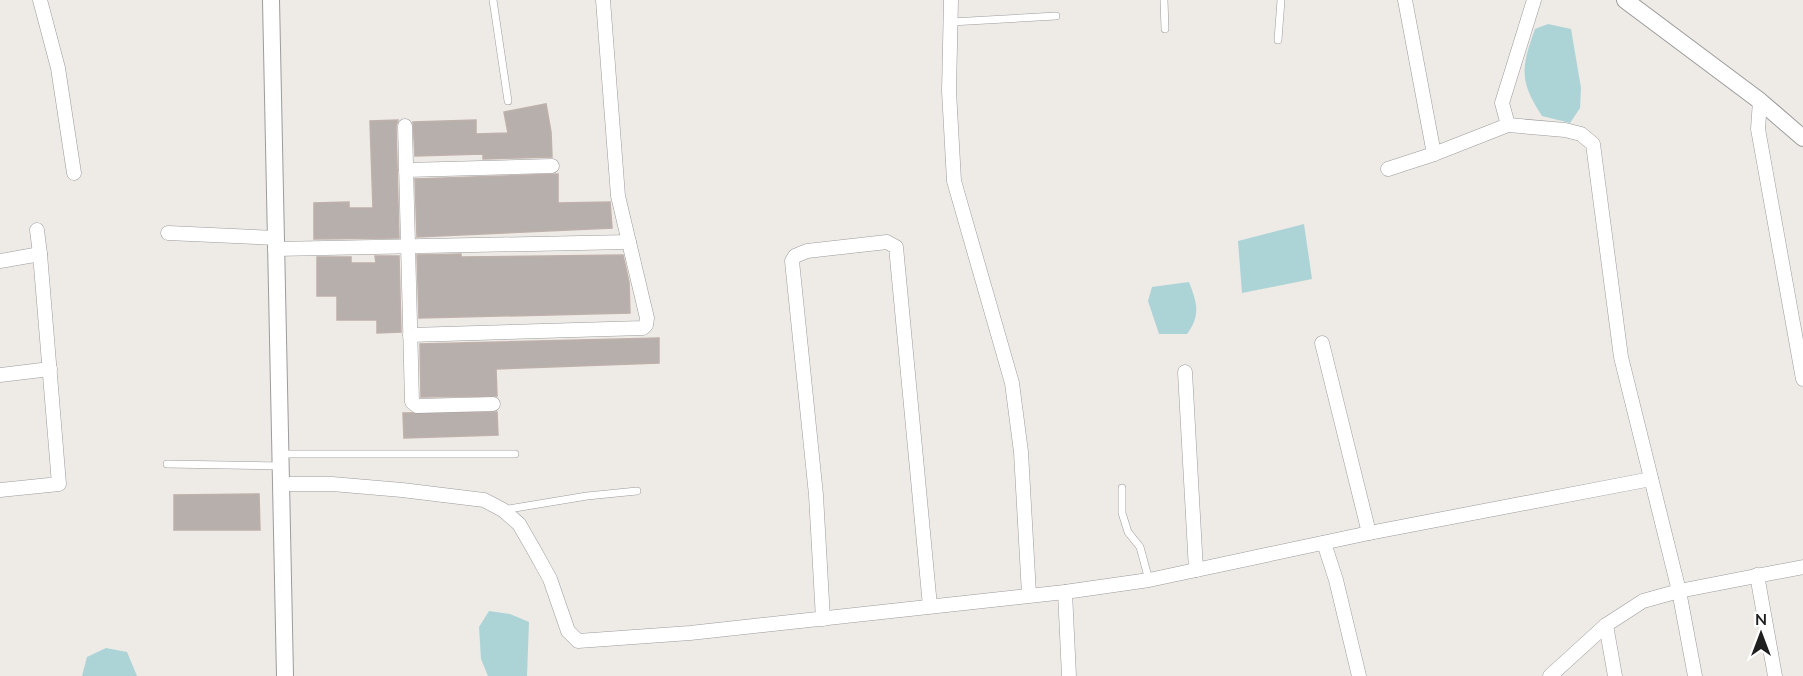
<svg xmlns="http://www.w3.org/2000/svg" width="1803" height="676" viewBox="0 0 1803 676" font-family="Mulish,sans-serif">
  <style>
    .water { fill: #acd4d7 }
    .building { fill: #b7afac; stroke: #beb0aa; stroke-width: 1.5 }
    .lines { fill: none; stroke-linecap: round; stroke-linejoin: round }
    .service-casing { stroke: #9c9c9c; stroke-width: 8 }
    .minor-casing { stroke: #9c9c9c; stroke-width: 15 }
    .tertiary-casing { stroke: #9c9c9c; stroke-width: 18 }
    .service { stroke: #fff; stroke-width: 7 }
    .minor { stroke: #fff; stroke-width: 14 }
    .tertiary { stroke: #fff; stroke-width: 16 }
  </style>
  <rect width="100%" height="100%" fill="#eeeae6"/>
  <g class="water">
    <path d="M1548 24 1571 29 1581 88 1580 108 1570 123 1542 116C1519 81 1521 68 1535 29Z"/>
    <path d="M1304 224 1312 279 1242 293 1238 241Z"/>
    <path d="M1189 282C1197 303 1201 315 1187 334H1159L1148 301 1152 287Z"/>
    <path d="M489 611 510 614 529 622 527 676H488L481 659 479 627Z"/>
    <path d="M106 648 127 652 137 676H82L87 657Z"/>
  </g>
  <g class="building">
    <path d="M546 104 551 132 552 157 483 159V154L415 156 413 122 476 120V134L508 133 504 112Z"/>
    <path d="M398 120 396 126 399 238 314 239V203L349 202V208H373L370 121Z"/>
    <path d="M558 174V203L610 202 612 228 417 237 415 179Z"/>
    <path d="M461 254V257L623 255 629 282 630 313 419 318 417 255Z"/>
    <path d="M375 256H399L401 332 377 333V320H337V296H317V257H351V263H376Z"/>
    <path d="M659 338V363L496 369 497 396 421 397 420 344Z"/>
    <path d="M497 412 498 435 404 438 403 413Z"/>
    <path d="M259 494 260 530H174V495Z"/>
  </g>
  <g class="lines">
    <defs>
      <g id="service">
        <path d="M493 0 508 101"/>
        <path d="M1164 0 1165 29"/>
        <path d="M951 22 1056 16"/>
        <path d="M1278 40 1281 0"/>
        <path d="M280 454H515"/>
        <path d="M167 464 280 466"/>
        <path d="M1122 488V513L1128 532 1140 547 1149 580"/>
        <path d="M503 510 587 496 637 491"/>
      </g>
      <g id="minor">
        <path d="M40 0 58 68 74 173"/>
        <path d="M951 0 949 91 954 181 1012 383 1021 452 1029 594"/>
        <path d="M1405 0 1434 154"/>
        <path d="M1760 101 1758 129 1803 379"/>
        <path d="M1508 125 1502 103 1534 0"/>
        <path d="M405 126 412 402 417 406 493 404"/>
        <path d="M1388 169 1434 154 1508 125 1565 130 1581 134 1593 144 1621 357 1679 591 1695 676"/>
        <path d="M406 170 552 166"/>
        <path d="M37 230 40 254"/>
        <path d="M168 233 275 238"/>
        <path d="M275 249 629 242"/>
        <path d="M0 261 40 254 59 484 0 490"/>
        <path d="M410 335 643 328 646 325 647 318 618 196 603 0"/>
        <path d="M1322 343 1369 533"/>
        <path d="M1185 372 1196 570"/>
        <path d="M0 375 50 369"/>
        <path d="M281 484H332L402 490 484 500 503 510 519 524 534 550 550 579 568 631 578 641 690 633 1065 592 1149 580 1369 533 1651 479"/>
        <path d="M1324 543 1336 580 1359 676"/>
        <path d="M1757 575 1775 676"/>
        <path d="M1065 592 1069 676"/>
        <path d="M823 619 816 495 792 261 795 256 807 251 887 242 896 247 930 606"/>
        <path d="M1606 625 1615 676"/>
        <path d="M1550 676 1606 625 1643 601 1679 591 1803 567"/>
      </g>
      <g id="tertiary">
        <path d="M271 0 285 676"/>
        <path d="M1625 0 1760 101 1803 138"/>
      </g>
    </defs>
    <use href="#service" class="service-casing"/>
    <use href="#minor" class="minor-casing"/>
    <use href="#tertiary" class="tertiary-casing"/>
    <use href="#service" class="service"/>
    <use href="#minor" class="minor"/>
    <use href="#tertiary" class="tertiary"/>
  </g>
  <g transform="translate(1761 634)" stroke="#ffffff" stroke-width="4.5" paint-order="stroke">
  <path d="M0-4.5L10 22L0 15L-10 22Z" fill="#1f1f1f"/>
  <text y="-9" font-size="16" font-weight="bold" text-anchor="middle" fill="#1f1f1f">N</text>
  </g>
</svg>
